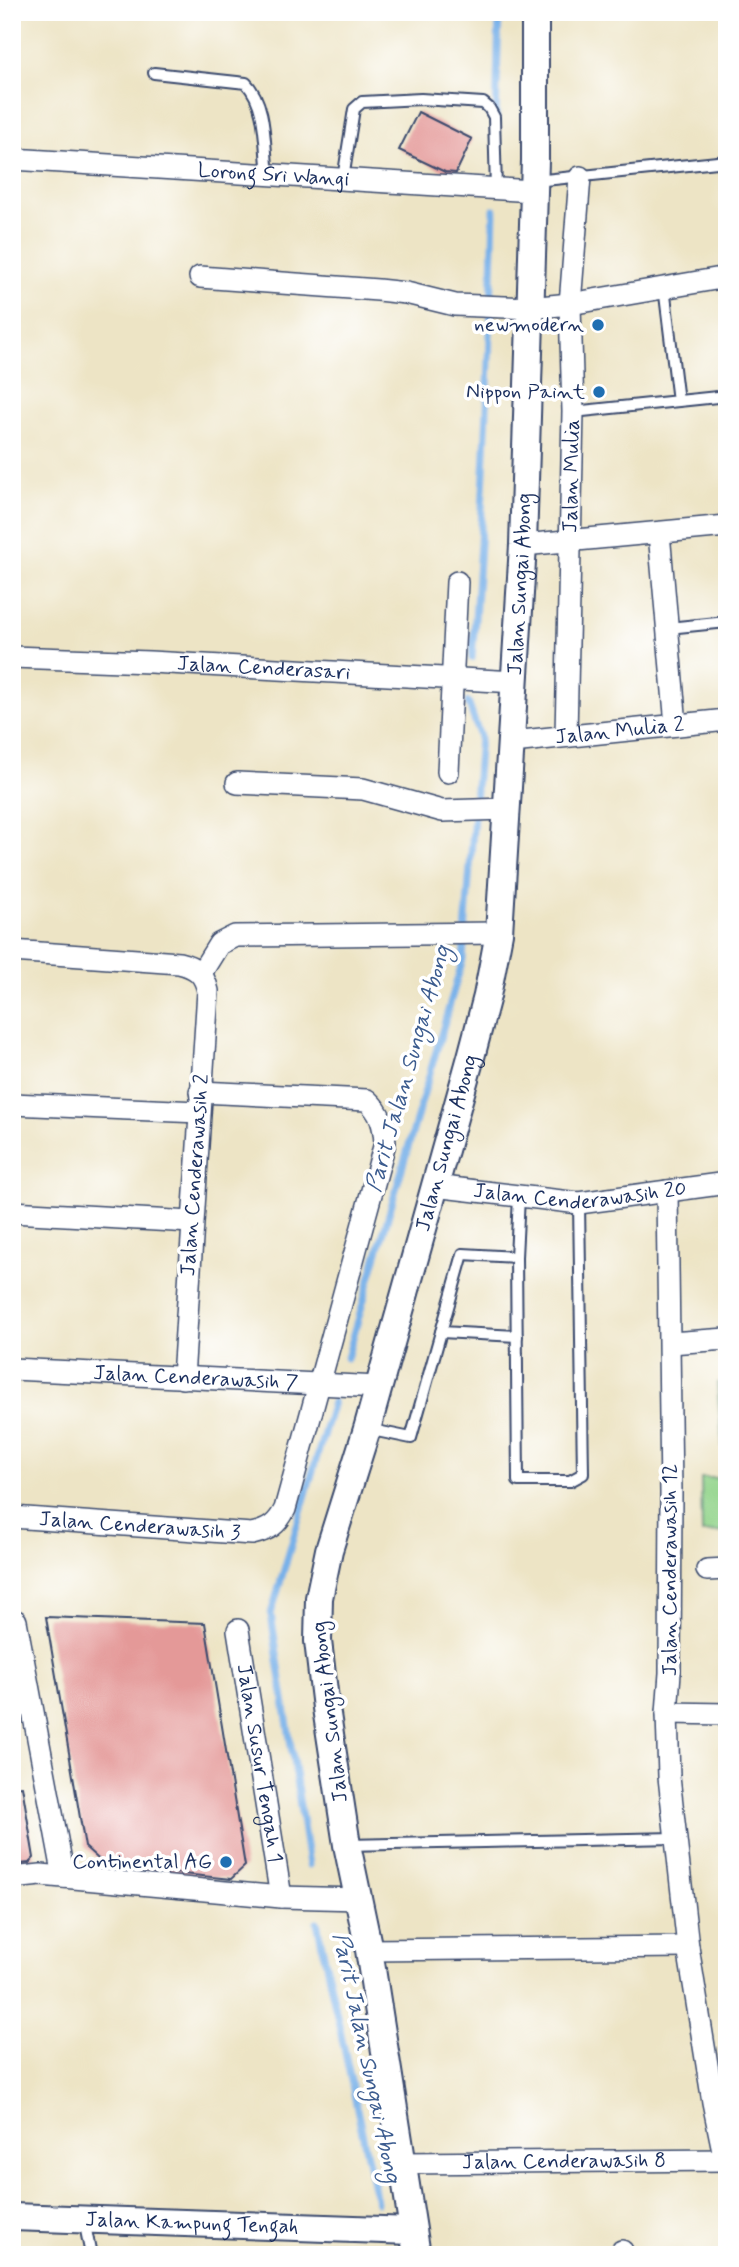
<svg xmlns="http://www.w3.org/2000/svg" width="739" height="2267" viewBox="0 0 739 2267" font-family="Mynerve,sans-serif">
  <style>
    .pitch { fill: #93d48b; stroke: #578274; stroke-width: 2 }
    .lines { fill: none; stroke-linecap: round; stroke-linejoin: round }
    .stream { stroke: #78b1e9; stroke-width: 7 }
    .building { fill: #e49998 }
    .service-casing { stroke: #3a4a6d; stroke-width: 14 }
    .minor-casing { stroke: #3a4a6d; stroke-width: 24 }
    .tertiary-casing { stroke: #3a4a6d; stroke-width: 30 }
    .service { stroke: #fff; stroke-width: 10 }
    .minor { stroke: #fff; stroke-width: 21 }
    .tertiary { stroke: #fff; stroke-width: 26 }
    .poi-dot { fill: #1f6fb2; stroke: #fff; stroke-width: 2.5 }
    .labels { text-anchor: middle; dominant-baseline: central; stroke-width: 7; stroke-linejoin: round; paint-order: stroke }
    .street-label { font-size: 21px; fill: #1b2f5e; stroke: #fff }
    .poi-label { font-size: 21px; fill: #1b2f5e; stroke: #fff; text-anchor: end }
    .water-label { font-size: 23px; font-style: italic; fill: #3c5c8f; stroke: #fff }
  </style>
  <rect width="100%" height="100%" fill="#fff"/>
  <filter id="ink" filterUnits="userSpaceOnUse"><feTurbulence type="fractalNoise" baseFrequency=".0143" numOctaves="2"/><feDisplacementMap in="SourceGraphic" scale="14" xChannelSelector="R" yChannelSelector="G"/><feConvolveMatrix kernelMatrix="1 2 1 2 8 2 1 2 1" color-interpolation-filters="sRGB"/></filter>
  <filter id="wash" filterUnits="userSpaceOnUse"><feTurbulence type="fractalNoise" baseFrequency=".00686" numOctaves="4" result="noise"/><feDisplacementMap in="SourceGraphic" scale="28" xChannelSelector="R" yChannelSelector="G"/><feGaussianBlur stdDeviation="1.57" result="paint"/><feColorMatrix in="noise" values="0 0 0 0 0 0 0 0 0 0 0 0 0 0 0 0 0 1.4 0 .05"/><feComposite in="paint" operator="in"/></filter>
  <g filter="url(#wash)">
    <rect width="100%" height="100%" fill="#ede4c5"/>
    <g class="pitch">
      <path d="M727 1382V1476H725L717 1383Z"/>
      <path d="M701 1478H727V1532L702 1533Z"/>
    </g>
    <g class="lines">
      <g class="stream">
        <path d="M496 120 499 12"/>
        <path d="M472 658C484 509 490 359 494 209"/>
        <path d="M347 1358 463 959 480 737 468 702"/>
        <path d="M309 1865 271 1614 333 1402"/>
        <path d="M317 1922 377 2202"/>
      </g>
    </g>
    <g id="blocks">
      <g class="building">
        <path d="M418 112 472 139 456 173 445 172 399 150Z"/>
        <path d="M46 1617 205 1623 245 1866 231 1879 106 1866 85 1847Z"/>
        <path d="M22 1786 34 1858 29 1863 12 1865V1787Z"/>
      </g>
    </g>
  </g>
  <g filter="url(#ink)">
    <use href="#blocks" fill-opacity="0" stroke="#3a4a6d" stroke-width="2"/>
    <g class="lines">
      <defs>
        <g id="service">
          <path d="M154 73 246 83C267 105 264 144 268 174"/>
          <path d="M343 179 354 109 362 102 421 99 483 103 489 108 494 117 496 189"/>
          <path d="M535 181 727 161"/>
          <path d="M664 287 678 401"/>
          <path d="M573 412 727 396"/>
          <path d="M668 628 727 622"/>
          <path d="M519 1197 516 1257 518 1481H570L583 1474 579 1203"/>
          <path d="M441 1332 517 1336"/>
          <path d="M367 1429 411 1438 463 1254 516 1257"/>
          <path d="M347 1845 675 1838"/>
          <path d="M84 2220 91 2255"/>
        </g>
        <g id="minor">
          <path id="s1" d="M12 159 534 191"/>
          <path d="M200 277 378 290 406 293 455 305 529 308 570 304 727 277"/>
          <path d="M659 533 676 725"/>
          <path d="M523 545 727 526"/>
          <path id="s2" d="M12 657 150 662 516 682"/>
          <path id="s3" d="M566 735 573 412 570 304 580 177"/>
          <path id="s4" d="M512 742 727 720"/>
          <path d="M448 772 457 582"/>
          <path d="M237 783 363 789 442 811 507 809"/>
          <path d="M12 951 179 963C196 967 204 973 208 991L183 1378"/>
          <path d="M201 973 219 944 235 936 499 933"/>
          <path d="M12 1104 199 1112"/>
          <path id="s5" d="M434 1186 579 1203 727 1183"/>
          <path d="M667 1191 671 1493 670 1673 667 1713 669 1777 688 1947 713 2102 725 2160"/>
          <path d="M12 1212 192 1222"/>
          <path d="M670 1343 727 1339"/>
          <path id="s6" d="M12 1369 379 1387"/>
          <path id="s7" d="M12 1517 252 1534C269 1530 277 1525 285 1509L385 1143C384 1125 381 1113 367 1100L200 1092"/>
          <path d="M707 1570 727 1569"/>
          <path d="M16 1621 64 1877"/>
          <path id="s8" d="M238 1630 281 1897"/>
          <path d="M667 1713 727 1714"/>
          <path d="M12 1878 41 1875 281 1897 359 1899"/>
          <path d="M369 1950 688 1947"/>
          <path id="s9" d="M403 2163 727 2160"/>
          <path d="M622 2251 623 2255"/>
        </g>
        <g id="tertiary">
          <path id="s10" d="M12 2217 412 2231"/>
          <path id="s11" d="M417 2255 369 1950 347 1845 326 1708 318 1641 319 1598 329 1550 367 1429 471 1057 487 996 499 933 523 545 535 160V12"/>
        </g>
      </defs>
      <use href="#service" class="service-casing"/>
      <use href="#minor" class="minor-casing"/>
      <use href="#tertiary" class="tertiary-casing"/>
      <use href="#service" class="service"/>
      <use href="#minor" class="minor"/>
      <use href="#tertiary" class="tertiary"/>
    </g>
  </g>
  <g class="poi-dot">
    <circle cx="598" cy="325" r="7"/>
    <circle cx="599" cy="392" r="7"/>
    <circle cx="226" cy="1862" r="7"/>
  </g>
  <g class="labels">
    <g class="street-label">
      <text stroke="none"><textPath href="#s1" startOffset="262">Lorong Sri Wangi</textPath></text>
      <text stroke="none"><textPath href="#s3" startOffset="259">Jalan Mulia</textPath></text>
      <text stroke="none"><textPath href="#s11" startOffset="1704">Jalan Sungai Abong</textPath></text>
      <text stroke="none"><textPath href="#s2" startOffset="252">Jalan Cenderasari</textPath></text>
      <text stroke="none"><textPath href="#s4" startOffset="108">Jalan Mulia 2</textPath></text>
      <text stroke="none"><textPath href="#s11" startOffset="1138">Jalan Sungai Abong</textPath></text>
      <text transform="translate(195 1175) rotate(-86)">Jalan Cenderawasih 2</text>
      <text stroke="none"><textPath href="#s5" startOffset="147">Jalan Cenderawasih 20</textPath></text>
      <text stroke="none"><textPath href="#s6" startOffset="184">Jalan Cenderawasih 7</textPath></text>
      <text stroke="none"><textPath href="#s7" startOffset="128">Jalan Cenderawasih 3</textPath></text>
      <text transform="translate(670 1570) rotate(-90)">Jalan Cenderawasih 12</text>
      <text transform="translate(330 1712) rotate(-97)">Jalan Sungai Abong</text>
      <text stroke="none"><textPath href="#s8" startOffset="135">Jalan Susur Tengah 1</textPath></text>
      <text stroke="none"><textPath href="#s9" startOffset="161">Jalan Cenderawasih 8</textPath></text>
      <text stroke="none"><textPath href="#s10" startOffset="180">Jalan Kampung Tengah</textPath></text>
    </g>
    <g class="poi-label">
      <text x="584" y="325">newmodern</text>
      <text x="585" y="392">Nippon Paint</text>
      <text x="212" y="1862">Continental AG</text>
    </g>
    <g class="water-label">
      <text transform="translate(409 1069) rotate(-74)">Parit Jalan Sungai Abong</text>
      <text transform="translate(366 2058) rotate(78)">Parit Jalan Sungai Abong</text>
    </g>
  </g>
  <rect width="739" height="2267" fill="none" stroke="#fff" stroke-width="42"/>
</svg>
